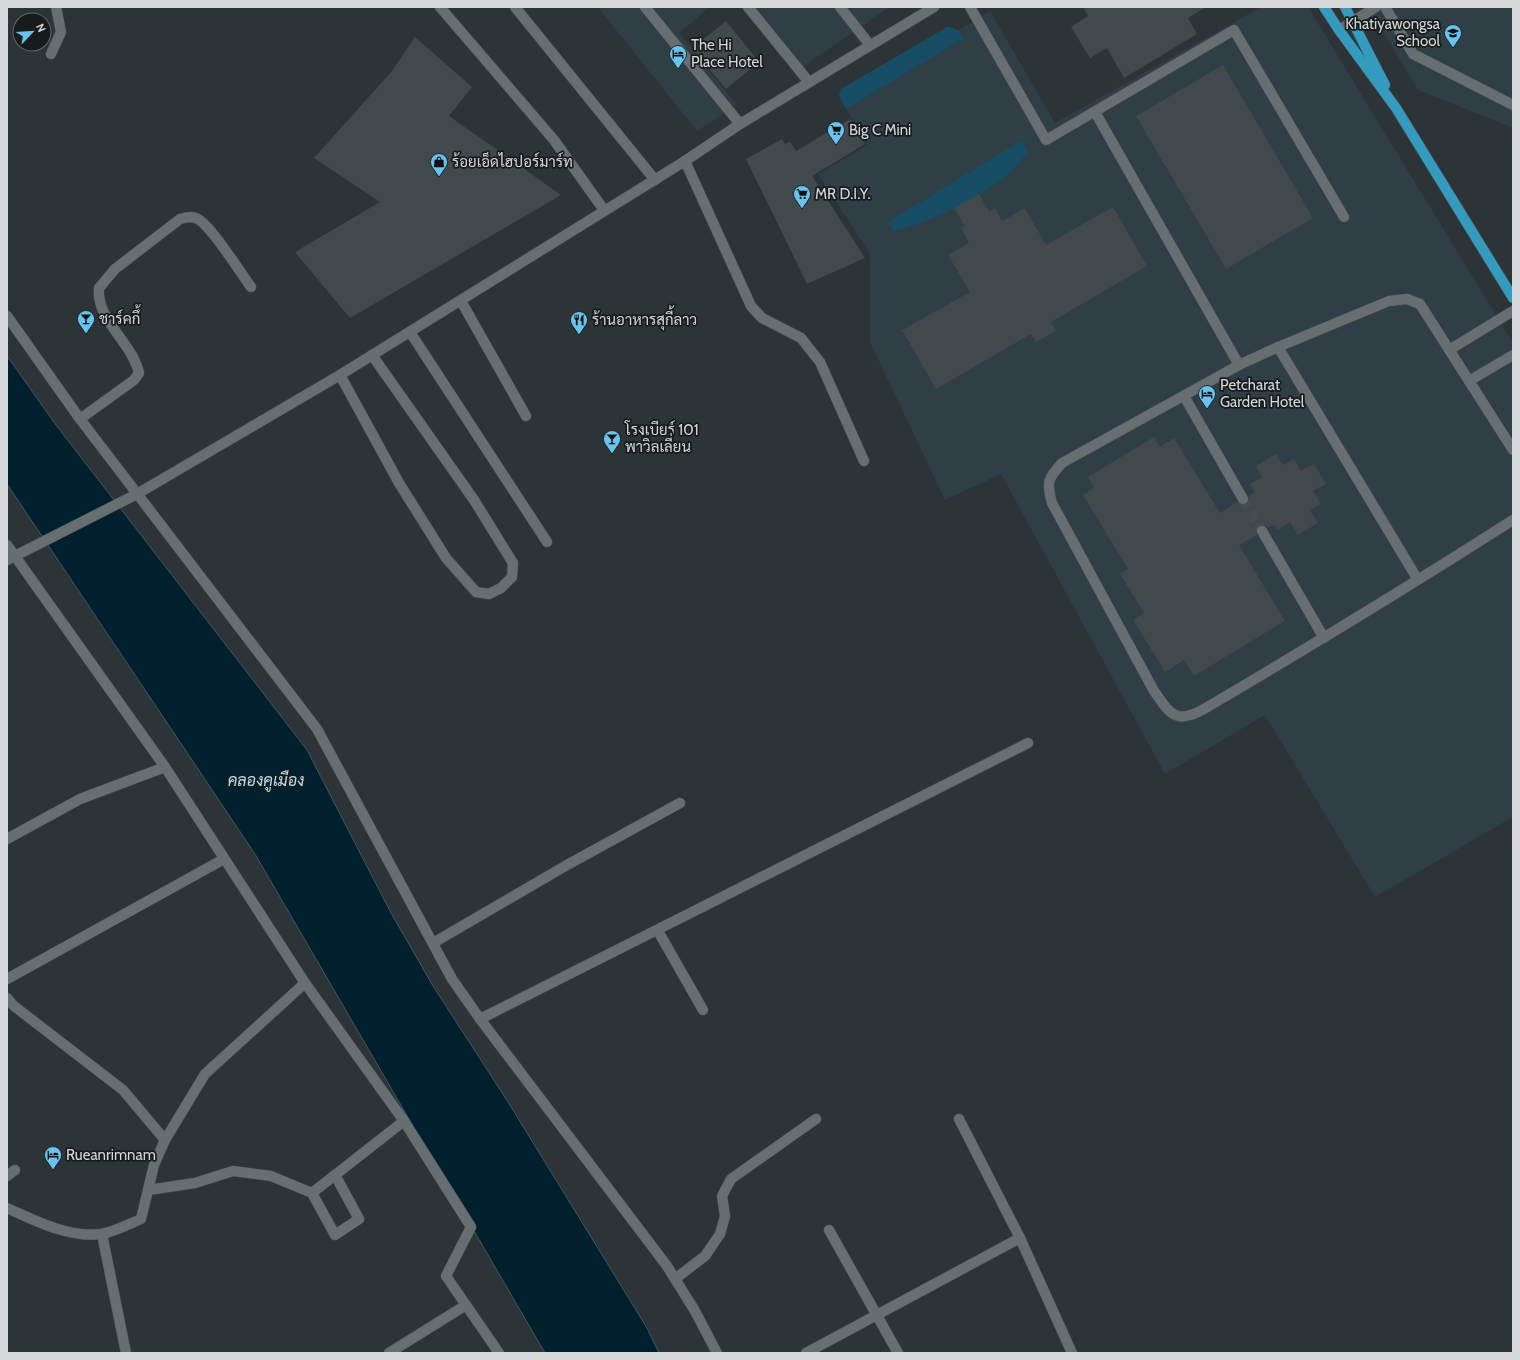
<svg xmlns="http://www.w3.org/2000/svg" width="1520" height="1360" viewBox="0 0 1520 1360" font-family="Cabin,Sarabun,sans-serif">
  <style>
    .built { fill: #303e45 }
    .green { fill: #174e65 }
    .water { fill: #01202d; stroke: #405761 }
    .building { fill: #42494d }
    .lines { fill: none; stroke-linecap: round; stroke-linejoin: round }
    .minor-tunnel { stroke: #464d50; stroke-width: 10; stroke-dasharray: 10 5; stroke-linecap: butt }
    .minor-casing { stroke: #4a5054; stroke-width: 11 }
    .major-casing { stroke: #4a5054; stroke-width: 11 }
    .minor { stroke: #676e72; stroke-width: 10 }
    .major { stroke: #349abe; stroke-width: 10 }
    .labels { text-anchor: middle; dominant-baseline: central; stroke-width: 3.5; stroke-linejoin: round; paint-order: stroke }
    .poi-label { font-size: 15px; fill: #d4d8db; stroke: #181b1c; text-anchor: start }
    .water-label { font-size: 16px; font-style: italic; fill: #b4e1f8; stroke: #181b1c }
  </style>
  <rect width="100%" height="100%" fill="#2d3437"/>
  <g class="built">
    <path d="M598 7H710L679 33 737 105 697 131Z"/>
    <path d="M740 7H890L795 72Z"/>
    <path d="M1261 7H1308L1513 343V817L1375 897 1265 715 1165 774 1001 474 945 500 870 342V254L818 174 867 145 842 101 990 11 1055 123Z"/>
    <path d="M1368 7H1513V128L1418 90Z"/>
  </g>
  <g class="green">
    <path d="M947 27C956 27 959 31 964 38L846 109 839 96 841 89Z"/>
    <path d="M1022 140 1028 150C1010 186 932 223 893 231L888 222Z"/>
  </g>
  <path class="water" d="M7 356 56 425 307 750 391 913 433 986 508 1102 647 1328 659 1353H545L255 854 7 484Z"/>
  <g class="building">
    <path d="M1083 7H1206L1188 18 1197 34 1124 78 1107 48 1090 58 1071 27 1088 16Z"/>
    <path d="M726 21 759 62 726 89 692 48Z"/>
    <path d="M415 37 472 87 449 116 561 195 350 318 295 252 380 202 314 158 392 71Z"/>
    <path d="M1223 65 1313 218 1226 269 1136 116Z"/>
    <path d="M850 119 865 144 812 176 865 258 807 284 746 159 782 139 785 144 790 142 796 151Z"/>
    <path d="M979 194 989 211 995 208 1002 221 1025 208 1046 245 1113 207 1147 266 1051 322 1056 331 1036 342 1031 334 936 389 902 330 970 292 948 255 969 243 961 228 965 226 954 208Z"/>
    <path d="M1154 437 1160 447 1174 438 1220 513 1237 502 1243 505 1248 503 1249 496 1255 492 1250 484 1262 477 1256 466 1276 454 1283 465 1294 459 1301 471 1314 464 1326 484 1313 491 1321 504 1310 510 1318 523 1298 535 1290 522 1278 530 1274 524 1268 528 1265 525H1259L1256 528 1257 535 1239 545 1285 621 1194 676 1184 660 1165 672 1133 620 1144 613 1120 574 1128 569 1083 495 1094 488 1088 477Z"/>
  </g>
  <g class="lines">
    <path class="minor-tunnel" d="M1243 499 1262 531"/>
    <defs>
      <g id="minor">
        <path d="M440 7 554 140 604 210"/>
        <path d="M515 7 655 180"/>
        <path d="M645 7 740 124"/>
        <path d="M748 7 809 82"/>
        <path d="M840 7 870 45"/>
        <path d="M970 7 1046 140 1234 30 1344 217"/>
        <path d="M1385 7 1413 54 1513 105"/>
        <path d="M1339 30 1376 7"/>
        <path d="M51 54 61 32 56 7"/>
        <path d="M1095 112 1239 365"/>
        <path d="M685 161 751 306 762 318 801 338 820 362 864 461"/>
        <path d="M461 301 526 416"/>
        <path d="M7 316 80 419 317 729 452 979 480 1019 667 1266 695 1311 717 1353"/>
        <path d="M410 332 547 542"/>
        <path d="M1278 347 1389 301 1407 299 1420 304 1513 450"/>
        <path d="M1449 350 1513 311"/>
        <path d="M340 375 399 483 446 558 476 592 489 594 501 588 512 577 513 563 474 500 372 355"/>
        <path d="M1469 381 1513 355"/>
        <path d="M1184 396 1243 499"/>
        <path d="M80 419 134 380 139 373C132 342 96 320 99 288L115 269 180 219C187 217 192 216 198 219 212 227 240 272 251 287"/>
        <path d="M1262 531 1324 638"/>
        <path d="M7 545 165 767 305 983 404 1121 471 1227 446 1276 499 1353"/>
        <path d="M7 560 137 494 340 375 685 161 740 124 934 7"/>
        <path d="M1418 580 1278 347 1239 365 1062 463C1048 478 1046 482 1052 503L1154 691C1170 714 1176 725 1204 709 1308 648 1411 585 1513 520"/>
        <path d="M7 839 80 799 165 767"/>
        <path d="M658 931 703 1010"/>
        <path d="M433 943 567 865 680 803"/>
        <path d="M7 979 224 859"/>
        <path d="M7 998 14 1006 123 1090 165 1140"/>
        <path d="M480 1019 1028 743"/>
        <path d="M959 1119 1020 1238 1072 1353"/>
        <path d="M7 1176 15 1170"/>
        <path d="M148 1190 195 1183 233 1171 271 1176 312 1193 404 1121"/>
        <path d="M312 1193 335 1235 359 1219 335 1175"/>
        <path d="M7 1208C36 1221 68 1238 101 1234 114 1232 129 1224 141 1219L154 1165 165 1140 205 1074 305 983"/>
        <path d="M829 1230 898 1353"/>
        <path d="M102 1234 126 1353"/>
        <path d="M675 1279 705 1256 720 1234 725 1216 722 1196 731 1179 816 1119"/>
        <path d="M389 1353 466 1305"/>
        <path d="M806 1353 1020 1238"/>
      </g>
      <g id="major">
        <path d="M1324 7 1339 30 1396 108 1513 298"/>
        <path d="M1345 7 1385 85"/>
      </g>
    </defs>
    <use href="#minor" class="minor-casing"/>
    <use href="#major" class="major-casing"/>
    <use href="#minor" class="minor"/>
    <use href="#major" class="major"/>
  </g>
  <defs>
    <symbol id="school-pin" viewBox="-11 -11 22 30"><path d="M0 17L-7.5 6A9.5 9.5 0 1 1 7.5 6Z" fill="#67c4ef" stroke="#181b1c"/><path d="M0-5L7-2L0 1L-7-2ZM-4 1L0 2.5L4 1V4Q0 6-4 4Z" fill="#111"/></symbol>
    <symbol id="hotel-pin" viewBox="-11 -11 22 30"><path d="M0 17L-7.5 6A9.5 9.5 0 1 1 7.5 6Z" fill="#67c4ef" stroke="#181b1c"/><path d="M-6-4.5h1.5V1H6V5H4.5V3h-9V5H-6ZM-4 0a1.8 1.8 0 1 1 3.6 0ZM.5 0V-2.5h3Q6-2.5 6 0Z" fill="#111"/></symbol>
    <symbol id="supermarket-pin" viewBox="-11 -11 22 30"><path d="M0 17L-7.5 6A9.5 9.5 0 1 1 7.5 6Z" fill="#67c4ef" stroke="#181b1c"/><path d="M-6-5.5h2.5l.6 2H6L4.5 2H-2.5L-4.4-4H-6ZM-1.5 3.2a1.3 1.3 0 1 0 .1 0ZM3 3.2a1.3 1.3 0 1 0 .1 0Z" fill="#111"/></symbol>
    <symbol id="shop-pin" viewBox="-11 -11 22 30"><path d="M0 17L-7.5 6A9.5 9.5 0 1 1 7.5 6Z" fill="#67c4ef" stroke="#181b1c"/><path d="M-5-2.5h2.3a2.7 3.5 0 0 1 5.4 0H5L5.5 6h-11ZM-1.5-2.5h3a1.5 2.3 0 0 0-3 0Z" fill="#111"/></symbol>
    <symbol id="bar-pin" viewBox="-11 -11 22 30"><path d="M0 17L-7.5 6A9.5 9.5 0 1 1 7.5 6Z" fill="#67c4ef" stroke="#181b1c"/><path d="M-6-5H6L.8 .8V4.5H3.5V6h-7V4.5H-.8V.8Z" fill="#111"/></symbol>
    <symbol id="restaurant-pin" viewBox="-11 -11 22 30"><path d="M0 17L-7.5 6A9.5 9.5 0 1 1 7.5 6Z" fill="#67c4ef" stroke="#181b1c"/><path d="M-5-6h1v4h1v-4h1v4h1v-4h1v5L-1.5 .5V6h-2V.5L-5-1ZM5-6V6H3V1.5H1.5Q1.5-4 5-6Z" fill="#111"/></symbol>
  </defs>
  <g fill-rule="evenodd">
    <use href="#school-pin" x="1443" y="23" width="20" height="27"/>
    <use href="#hotel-pin" x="668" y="44" width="20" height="27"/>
    <use href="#supermarket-pin" x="826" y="120" width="20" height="27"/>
    <use href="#shop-pin" x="429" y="152" width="20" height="27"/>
    <use href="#supermarket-pin" x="792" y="184" width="20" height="27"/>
    <use href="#bar-pin" x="76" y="309" width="20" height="27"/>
    <use href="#restaurant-pin" x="569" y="310" width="20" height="27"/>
    <use href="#hotel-pin" x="1197" y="384" width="20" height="27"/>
    <use href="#bar-pin" x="602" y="429" width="20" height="27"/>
    <use href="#hotel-pin" x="43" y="1145" width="20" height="27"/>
  </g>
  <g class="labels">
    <g class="poi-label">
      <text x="1440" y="24" text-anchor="end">Khatiyawongsa<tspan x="1440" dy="17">School</tspan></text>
      <text x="691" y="45">The Hi<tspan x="691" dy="17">Place Hotel</tspan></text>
      <text x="849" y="130">Big C Mini</text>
      <text x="452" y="162">ร้อยเอ็ดไฮปอร์มาร์ท</text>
      <text x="815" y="194">MR D.I.Y.</text>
      <text x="99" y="319">ชาร์คกึ้</text>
      <text x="592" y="320">ร้านอาหารสุกี้ลาว</text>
      <text x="1220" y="385">Petcharat<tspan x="1220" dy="17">Garden Hotel</tspan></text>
      <text x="625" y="430">โรงเบียร์ 101<tspan x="625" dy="17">พาวิลเลี่ยน</tspan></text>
      <text x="66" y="1155">Rueanrimnam</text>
    </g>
    <g class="water-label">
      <text x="266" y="780">คลองคูเมือง</text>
    </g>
  </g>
  <rect width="1520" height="1360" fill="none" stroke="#d4d8db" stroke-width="16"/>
  <g transform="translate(32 32) rotate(65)"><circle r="19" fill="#181b1c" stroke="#636768"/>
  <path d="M0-3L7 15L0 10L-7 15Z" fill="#67c4ef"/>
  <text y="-6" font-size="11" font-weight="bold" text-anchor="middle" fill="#d4d8db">N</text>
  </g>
</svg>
